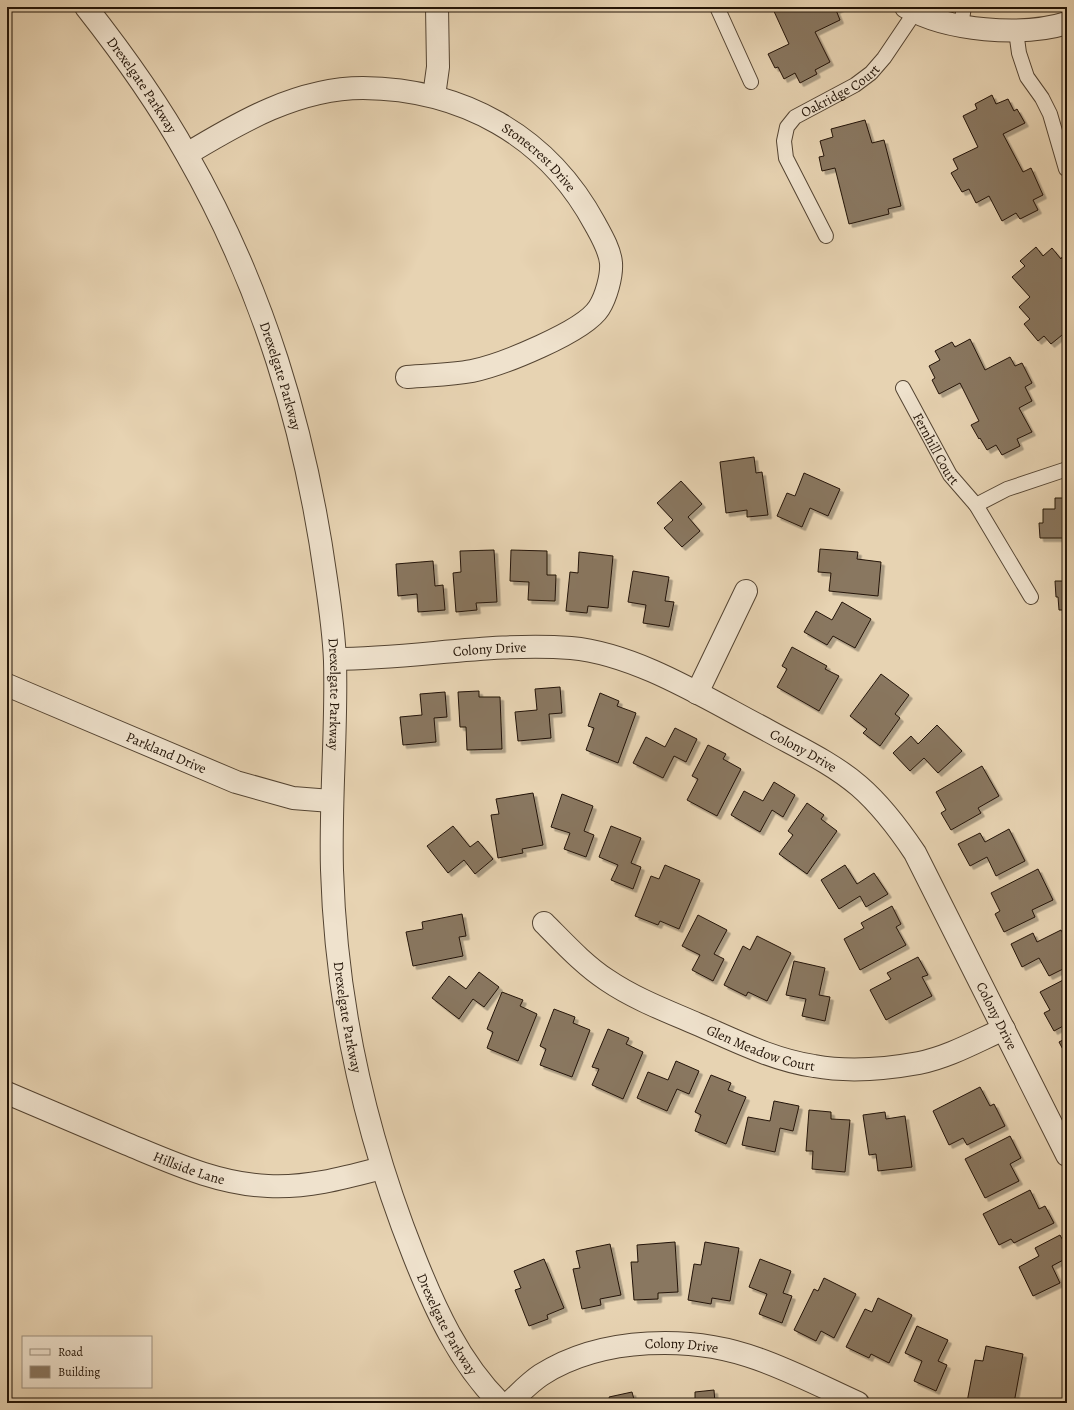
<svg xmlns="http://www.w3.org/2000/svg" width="1074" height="1410" viewBox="0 0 1074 1410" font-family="Alegreya,serif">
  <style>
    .building { fill: #897760; stroke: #231407; filter: url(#shadow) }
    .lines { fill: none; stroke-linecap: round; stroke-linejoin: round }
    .lane-casing { stroke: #544432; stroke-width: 16 }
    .street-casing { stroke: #544432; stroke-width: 24 }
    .lane { stroke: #efe2cd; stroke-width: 14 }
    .street { stroke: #efe2cd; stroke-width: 22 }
    .labels { text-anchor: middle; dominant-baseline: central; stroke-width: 3.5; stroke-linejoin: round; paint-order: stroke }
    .street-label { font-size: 14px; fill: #231407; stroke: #efe2cd }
  </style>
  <defs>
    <filter id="shadow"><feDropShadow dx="3.5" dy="3.5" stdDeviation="0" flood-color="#0004"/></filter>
  </defs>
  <rect width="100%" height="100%" fill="#e7d3b2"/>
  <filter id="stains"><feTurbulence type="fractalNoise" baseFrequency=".005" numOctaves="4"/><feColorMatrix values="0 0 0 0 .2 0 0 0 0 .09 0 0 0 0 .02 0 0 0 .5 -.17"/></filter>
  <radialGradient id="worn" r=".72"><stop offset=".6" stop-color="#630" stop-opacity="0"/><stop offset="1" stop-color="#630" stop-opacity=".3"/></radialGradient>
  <g class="building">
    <path d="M772 7H842L836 10 840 20 815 32 830 62 815 70 817 74 800 83 795 73 784 79 778 67 775 68 768 54 789 44Z"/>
    <path d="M992 95 996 104 1008 99 1014 111 1017 109 1025 123 1003 134 1023 172 1031 168 1043 195 1033 200 1038 210 1020 219 1016 213 1002 221 989 196 976 203 969 189 962 192 951 173 958 169 953 159 978 147 963 116 977 109 975 104Z"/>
    <path d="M865 120 872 143 884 140 901 206 888 209 889 214 849 224 835 168 822 171 819 157 824 156 820 141 833 137 831 129Z"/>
    <path d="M1036 247 1043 256 1052 248 1061 259 1062 257 1067 262V331L1051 344 1044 336 1038 341 1024 324 1030 319 1019 307 1030 297 1012 277 1025 266 1020 261Z"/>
    <path d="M970 339 985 370 1010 357 1015 366 1022 363 1032 383 1025 387 1032 401 1019 408 1032 432 1017 439 1020 446 1002 455 996 445 987 450 980 438 979 439 971 425 979 421 960 383 939 394 932 380 935 378 929 366 940 360 935 351 952 342 955 347Z"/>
    <path d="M754 457 756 473 762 472 768 515 747 517V510L726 513 720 462Z"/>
    <path d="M804 473 840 489 828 516 810 508 802 527 777 516 787 493 795 496Z"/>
    <path d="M681 481 702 504 688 517 700 531 682 547 664 528 673 520 657 503Z"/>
    <path d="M1055 498H1067V610H1059L1058 597H1056L1055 581H1065L1063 538H1040L1039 523H1043V509H1055Z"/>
    <path d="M820 549 858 552 857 559 881 562 878 596 829 591 831 573 818 572Z"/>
    <path d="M494 550 497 602 476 603 477 610 456 612 453 573 461 572 460 551Z"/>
    <path d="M511 550 547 551V575H556L555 601 528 600 529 582 510 581Z"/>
    <path d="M579 552 613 556 608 608 588 606 587 613 566 611 570 572 578 573Z"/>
    <path d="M433 561 435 586 443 585 445 610 418 612 417 594 398 596 396 564Z"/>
    <path d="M633 571 669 577 665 601 674 602 669 627 643 623 646 605 628 602Z"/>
    <path d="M842 602 871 619 855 648 833 636 827 645 804 632 816 611 832 620Z"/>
    <path d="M792 647 827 666 825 669 839 676 819 711 777 687 787 669 782 666Z"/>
    <path d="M881 674 909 695 895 714 900 718 880 746 863 733 867 729 850 716Z"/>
    <path d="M560 687 562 713 549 714 551 738 518 741 515 712 537 710 535 689Z"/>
    <path d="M479 691V697H500L502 749 467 750 466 727H460L458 692Z"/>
    <path d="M445 692 447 717 434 718 436 742 403 745 400 717 422 715 420 694Z"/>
    <path d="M600 693 619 701 617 706 636 713 618 763 586 750 594 728 588 726Z"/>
    <path d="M937 725 962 751 938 773 924 758 910 771 893 753 911 736 918 744Z"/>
    <path d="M675 728 697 739 686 762 674 756 663 778 633 763 646 737 665 747Z"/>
    <path d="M708 745 726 754 723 759 741 769 717 816 687 800 698 779 692 776Z"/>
    <path d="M982 766 999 796 978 808 981 813 951 830 941 813 946 810 936 792Z"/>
    <path d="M774 782 795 795 783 817 772 810 760 832 731 815 744 791 763 801Z"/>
    <path d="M533 793 543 845 522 849 523 853 498 858 491 815 499 814 496 799Z"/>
    <path d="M562 794 593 806 584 831 594 835 586 857 564 849 570 833 551 827Z"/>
    <path d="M807 803 824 815 821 819 837 831 807 874 779 854 793 835 788 831Z"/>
    <path d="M453 826 470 847 478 841 493 859 475 874 464 860 448 873 427 846Z"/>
    <path d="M611 826 641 838 631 863 641 867 633 889 611 880 618 865 599 857Z"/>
    <path d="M1009 829 1025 861 996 876 987 857 970 866 958 844 980 833 985 842Z"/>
    <path d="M665 865 700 880 679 929 660 921 658 925 635 916 651 876 659 879Z"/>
    <path d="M845 865 857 884 874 873 888 894 866 907 860 896 839 909 821 880Z"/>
    <path d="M1038 869 1053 900 1032 910 1035 917 1004 932 995 914 1000 911 991 893Z"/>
    <path d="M892 906 901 924 896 927 906 945 860 970 844 939 864 928 861 923Z"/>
    <path d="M462 914 466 936 459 937 463 956 413 966 406 932 423 929 422 922Z"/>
    <path d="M698 915 727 930 714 954 724 959 713 981 692 970 700 955 682 946Z"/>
    <path d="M1061 930 1067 941V967L1049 976 1039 958 1022 967 1011 944 1033 933 1037 942Z"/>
    <path d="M757 936 791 953 767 1001 748 992 746 996 724 985 743 946 750 950Z"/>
    <path d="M918 957 928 975 922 977 932 996 886 1020 870 990 891 979 887 973Z"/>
    <path d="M794 961 825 968 819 995 830 997 825 1021 802 1016 806 999 786 995Z"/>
    <path d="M479 972 499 987 484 1007 473 999 459 1019 432 998 449 976 466 989Z"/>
    <path d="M1067 978V1024L1054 1031 1044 1013 1050 1010 1040 992Z"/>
    <path d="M502 992 523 1000 520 1006 537 1014 518 1061 487 1048 493 1032 487 1029Z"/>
    <path d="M554 1009 575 1017 573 1023 590 1030 572 1077 540 1065 546 1049 540 1046Z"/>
    <path d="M608 1029 629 1038 626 1044 643 1052 623 1099 592 1085 599 1069 592 1067Z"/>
    <path d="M1067 1038V1057L1059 1042Z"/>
    <path d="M676 1061 699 1071 689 1094 677 1089 667 1111 637 1098 648 1072 668 1080Z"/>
    <path d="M711 1075 731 1083 728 1090 746 1097 726 1144 695 1131 701 1115 695 1112Z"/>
    <path d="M980 1087 990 1106 994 1104 1005 1126 967 1145 963 1138 949 1145 933 1111Z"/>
    <path d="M774 1101 799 1106 793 1131 780 1128 775 1152 742 1145 748 1117 770 1121Z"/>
    <path d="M809 1110 831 1112V1119L850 1120 845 1172 812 1169 813 1151H806Z"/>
    <path d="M885 1112 886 1119 905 1116 912 1167 878 1171 876 1154 869 1155 863 1115Z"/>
    <path d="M1010 1136 1021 1158 1010 1164 1019 1181 985 1198 965 1159Z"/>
    <path d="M1030 1190 1039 1209 1045 1206 1054 1223 1014 1243 1011 1239 999 1245 983 1214Z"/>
    <path d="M1060 1235 1067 1248V1258L1052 1266 1060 1283 1033 1296 1019 1267 1039 1256 1035 1248Z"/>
    <path d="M675 1242 678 1292 658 1293V1299L634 1300 631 1262H638L637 1245Z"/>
    <path d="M705 1242 739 1248 730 1301 712 1298 711 1304 688 1300 694 1264 701 1265Z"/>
    <path d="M610 1244 621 1295 600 1299 601 1305 582 1309 573 1269 580 1268 576 1251Z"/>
    <path d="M544 1259 564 1308 547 1315 548 1319 529 1326 515 1290 521 1288 514 1271Z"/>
    <path d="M760 1259 791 1271 783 1293 792 1296 782 1323 759 1314 767 1294 749 1287Z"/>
    <path d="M824 1278 856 1294 834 1338 821 1331 816 1341 794 1330 814 1289 818 1291Z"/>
    <path d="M878 1298 912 1315 889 1363 871 1354 869 1358 846 1347 865 1309 872 1312Z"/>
    <path d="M917 1326 948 1340 938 1361 947 1365 936 1391 914 1381 922 1361 905 1353Z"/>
    <path d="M986 1346 1023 1354 1014 1403 967 1402 975 1360 983 1361Z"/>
    <path d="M714 1390 715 1403H675V1400L695 1399V1392Z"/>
    <path d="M632 1392 635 1403H611L609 1397Z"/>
  </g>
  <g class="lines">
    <defs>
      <g id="lane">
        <path d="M717 7 751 82"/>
        <path d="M961 25 964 7"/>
        <path d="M1016 31 1019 53 1027 77 1042 98 1050 114 1066 169"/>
        <path id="s1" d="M826 236 786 158 784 141 787 127 795 117 855 85 871 73 884 58 915 12"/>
        <path id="s2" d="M903 388 950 475 976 505 1031 597"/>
        <path d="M976 505 1007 489 1067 469"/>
      </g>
      <g id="street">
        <path id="s3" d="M86 7C123 54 158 103 187 155 263 288 305 428 326 579 330 606 334 634 335 661 337 730 330 800 332 870 336 1002 365 1133 414 1256 435 1309 459 1362 500 1403"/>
        <path d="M906 7C947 31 1022 37 1067 23"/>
        <path d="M434 96 438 67 437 7"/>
        <path id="s4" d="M187 154C240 122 298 88 363 88 462 89 547 135 595 224 601 235 610 250 611 263 612 276 606 297 599 308 584 332 501 365 472 371 451 375 428 375 407 377"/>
        <path id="s5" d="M335 659C413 659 492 642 571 648 637 654 707 699 765 729 797 747 831 762 859 786 881 805 899 829 915 853L1067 1155"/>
        <path id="s6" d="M7 685 236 782 293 798 331 801"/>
        <path d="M697 693 746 591"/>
        <path id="s7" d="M544 923C564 943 584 965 607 980 635 999 667 1011 697 1024 734 1040 773 1060 814 1066 847 1072 886 1069 919 1063 949 1057 977 1041 1004 1029"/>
        <path id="s8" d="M7 1093C47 1110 87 1127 127 1144 173 1163 218 1184 268 1186 308 1188 344 1178 382 1168"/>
        <path id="s9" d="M509 1403C520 1393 529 1383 541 1375 602 1336 693 1335 758 1359 792 1371 825 1388 858 1403"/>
      </g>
    </defs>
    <use href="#lane" class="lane-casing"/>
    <use href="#street" class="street-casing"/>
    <use href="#lane" class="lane"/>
    <use href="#street" class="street"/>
  </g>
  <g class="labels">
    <g class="street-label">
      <text stroke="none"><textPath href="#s3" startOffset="96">Drexelgate Parkway</textPath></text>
      <text stroke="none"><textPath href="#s1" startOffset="184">Oakridge Court</textPath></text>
      <text stroke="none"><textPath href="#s4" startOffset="385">Stonecrest Drive</textPath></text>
      <text stroke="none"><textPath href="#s3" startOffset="420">Drexelgate Parkway</textPath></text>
      <text stroke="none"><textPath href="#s2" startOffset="69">Fernhill Court</textPath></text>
      <text stroke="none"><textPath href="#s5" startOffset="155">Colony Drive</textPath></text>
      <text stroke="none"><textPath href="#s3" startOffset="744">Drexelgate Parkway</textPath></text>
      <text stroke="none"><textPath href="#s5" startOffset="492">Colony Drive</textPath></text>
      <text stroke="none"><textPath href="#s6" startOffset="173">Parkland Drive</textPath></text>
      <text stroke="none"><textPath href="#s5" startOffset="828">Colony Drive</textPath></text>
      <text stroke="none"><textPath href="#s3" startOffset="1068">Drexelgate Parkway</textPath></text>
      <text stroke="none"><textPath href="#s7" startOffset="254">Glen Meadow Court</textPath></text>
      <text stroke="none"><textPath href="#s8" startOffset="197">Hillside Lane</textPath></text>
      <text stroke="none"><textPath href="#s3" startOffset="1392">Drexelgate Parkway</textPath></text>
      <text stroke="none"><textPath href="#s9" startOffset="189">Colony Drive</textPath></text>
    </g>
  </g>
  <rect width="1074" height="1410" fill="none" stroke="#e7d3b2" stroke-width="24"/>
  <rect x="8" y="8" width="1058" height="1394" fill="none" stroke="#231407" stroke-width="2"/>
  <rect x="12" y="12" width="1050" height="1386" fill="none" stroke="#231407"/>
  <rect x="22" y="1336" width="130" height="52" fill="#efe2cd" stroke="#9d907e"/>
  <rect x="30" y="1349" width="20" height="6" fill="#efe2cd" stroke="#9d907e"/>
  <text x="58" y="1356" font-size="12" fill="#231407">Road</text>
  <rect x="30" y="1366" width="20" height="12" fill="#897760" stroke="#9d907e"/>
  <text x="58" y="1376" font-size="12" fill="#231407">Building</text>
  <rect width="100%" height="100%" filter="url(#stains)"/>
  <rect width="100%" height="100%" fill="url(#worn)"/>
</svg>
